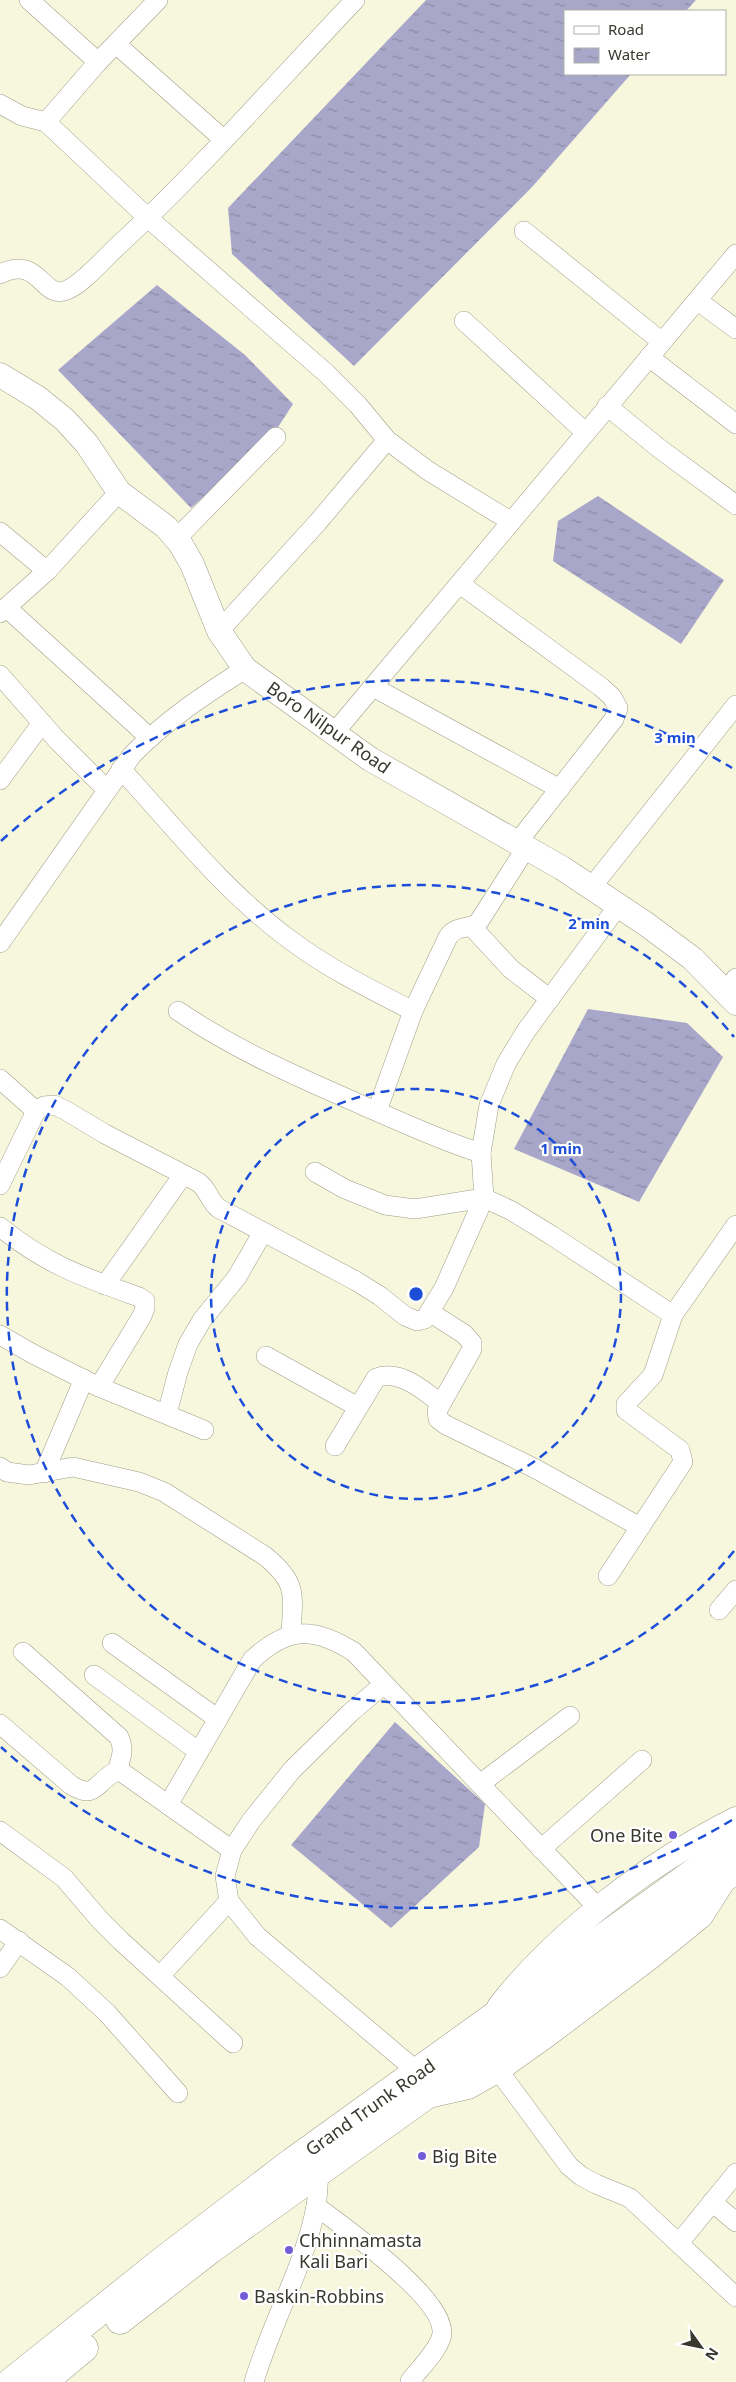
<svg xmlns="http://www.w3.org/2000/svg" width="736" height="2382" viewBox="0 0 736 2382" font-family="'Noto Sans',sans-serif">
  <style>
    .water { fill: url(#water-ripples) }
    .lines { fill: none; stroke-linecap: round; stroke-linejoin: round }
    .minor-casing { stroke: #9e9e88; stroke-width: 20 }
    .tertiary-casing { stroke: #9e9e88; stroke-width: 25 }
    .trunk-casing { stroke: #9e9e88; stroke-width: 29 }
    .minor { stroke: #fff; stroke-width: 19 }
    .tertiary { stroke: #fff; stroke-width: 24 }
    .trunk { stroke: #fff; stroke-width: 28 }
    .ring { fill: none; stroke: #1d4ed8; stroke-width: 2.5; stroke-dasharray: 9 6 }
    .poi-dot { fill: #725dd7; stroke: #fff; stroke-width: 2 }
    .labels { text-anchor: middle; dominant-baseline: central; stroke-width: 4.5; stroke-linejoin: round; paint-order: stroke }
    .street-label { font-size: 18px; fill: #38382f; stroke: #fff }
    .poi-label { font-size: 18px; fill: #38382f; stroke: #fff; text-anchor: start }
    .centre { fill: #1d4ed8; stroke: #fff; stroke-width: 2.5 }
    .ring-label { font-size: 15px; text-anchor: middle; font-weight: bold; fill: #1d4ed8; stroke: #fff; stroke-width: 4.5; stroke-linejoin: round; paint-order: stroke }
  </style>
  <defs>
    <pattern id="water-ripples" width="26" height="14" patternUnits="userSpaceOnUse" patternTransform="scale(1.25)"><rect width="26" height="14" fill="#a9a7c9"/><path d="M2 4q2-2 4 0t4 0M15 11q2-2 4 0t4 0" fill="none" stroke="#8b89a4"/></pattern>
  </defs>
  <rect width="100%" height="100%" fill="#f7f7de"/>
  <g class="water">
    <path d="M426 0H696L686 11H565V74H631L533 186 354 366 232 254 228 208Z"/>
    <path d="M157 285 245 355 293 404 271 438 191 508 58 370Z"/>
    <path d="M598 496 724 580 681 644 553 561 558 521Z"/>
    <path d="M588 1009 687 1023 723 1057 639 1202 514 1149Z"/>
    <path d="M395 1722 485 1804 479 1847 391 1928 291 1845Z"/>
  </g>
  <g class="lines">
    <defs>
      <g id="minor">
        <path d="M29 0 98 62"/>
        <path d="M158 0 98 62 46 122 148 218 326 373 358 405 387 440 427 470 510 521"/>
        <path d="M116 44 223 139"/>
        <path d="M0 104 22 116 46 122"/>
        <path d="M524 231 662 342"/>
        <path d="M0 274C41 254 41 301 67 290 84 283 106 256 121 243 203 167 278 81 355 0"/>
        <path d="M698 301 736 329"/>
        <path d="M464 321 585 432"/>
        <path d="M649 357 736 424"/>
        <path d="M607 406 660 449 736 505"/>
        <path d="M0 532 47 571"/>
        <path d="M176 539 276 437"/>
        <path d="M460 584 601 687 612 697 618 708 614 719 517 843"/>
        <path d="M7 608 149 737"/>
        <path d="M0 613 47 571 119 492"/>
        <path d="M219 631 318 522 387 440"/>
        <path d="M0 675 57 740 106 789"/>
        <path d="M373 687 560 789"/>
        <path d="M334 733 736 254"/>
        <path d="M121 769C174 827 225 892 289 939 327 968 370 989 413 1011"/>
        <path d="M0 780 42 723"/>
        <path d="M591 888 736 705"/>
        <path d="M472 927 511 969 550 999"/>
        <path d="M0 943 132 755C166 720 204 695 245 669"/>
        <path d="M725 992 736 978"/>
        <path d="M178 1011C237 1051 300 1078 364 1106 404 1123 439 1140 481 1153"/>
        <path d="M0 1079 36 1111 44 1106 54 1105 65 1110 105 1134 198 1182C208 1189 209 1200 218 1208L356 1281 380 1296 405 1316 417 1321 425 1319 444 1288 484 1198 481 1153 489 1105 506 1064 526 1031 618 906"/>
        <path d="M377 1111 413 1011 448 937C456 925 467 930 478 923L526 848"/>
        <path d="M315 1172 345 1189 385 1205 415 1209 484 1198 512 1211 551 1235 673 1315 736 1225"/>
        <path d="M0 1185 36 1111"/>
        <path d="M0 1227C47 1265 83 1277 139 1297L145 1301V1308L142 1316 99 1387"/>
        <path d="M105 1285 183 1175"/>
        <path d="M431 1313 464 1334 472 1343V1349L437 1411 438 1419 446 1425 536 1469 640 1527"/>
        <path d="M0 1335 33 1354 99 1387 204 1430"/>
        <path d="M266 1356 358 1407"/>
        <path d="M167 1414 178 1372 188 1344 202 1320 237 1277 263 1232"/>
        <path d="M335 1446 376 1378C399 1369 424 1390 441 1404"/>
        <path d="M0 1467 7 1472 29 1475 73 1467 139 1482 164 1492 265 1556C298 1583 293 1594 291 1634"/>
        <path d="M44 1473 84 1379"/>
        <path d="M608 1576 683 1462 680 1450 626 1410V1404L653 1375 673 1315"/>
        <path d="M719 1610 736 1590"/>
        <path d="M112 1643 218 1719"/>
        <path d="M23 1652 119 1737C125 1750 121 1758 117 1771"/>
        <path d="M94 1675 199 1752"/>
        <path d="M384 1684 350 1713 292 1770 251 1821 232 1850 225 1876 229 1901 257 1936 419 2073"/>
        <path d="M0 1724 71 1785C97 1801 95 1781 117 1771L123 1773 232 1850"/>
        <path d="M480 1784 570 1716"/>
        <path d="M168 1805 252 1660C287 1627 313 1626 354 1652L599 1909"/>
        <path d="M0 1831 64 1878 100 1920 121 1941 233 2043"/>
        <path d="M541 1849 642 1760"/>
        <path d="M0 1929 68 1977 107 2013 178 2093"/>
        <path d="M0 1968 19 1941"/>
        <path d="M160 1976 229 1901"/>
        <path d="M498 2070 569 2166 581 2176 596 2184 630 2198 736 2297"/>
        <path d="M712 2202 736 2222"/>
        <path d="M316 2206C342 2226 453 2303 441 2338 436 2353 420 2368 410 2381"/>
        <path d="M679 2243 736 2173"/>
        <path d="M254 2382C271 2323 305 2266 316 2206 318 2195 318 2183 319 2172"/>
      </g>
      <g id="tertiary">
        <path d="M0 375 38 398 65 420 87 444 119 492 166 527 180 543 192 564 219 631 245 669 370 759 562 868 646 924 693 959 736 1003"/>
        <path d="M499 2007C556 1933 652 1861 736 1819"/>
        <path d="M428 2096 468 2087 498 2070 547 2035 648 1959 701 1916 724 1880"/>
      </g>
      <g id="trunk">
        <path d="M120 2320 211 2249 509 2036 736 1869"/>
        <path d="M11 2382 161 2262 292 2162 736 1842"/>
        <path d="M43 2382 84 2348"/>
      </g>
    </defs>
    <use href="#minor" class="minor-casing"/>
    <use href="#tertiary" class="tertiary-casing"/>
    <use href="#trunk" class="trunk-casing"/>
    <use href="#minor" class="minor"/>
    <use href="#tertiary" class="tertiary"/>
    <use href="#trunk" class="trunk"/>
  </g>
  <g class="ring">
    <circle cx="416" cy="1294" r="205"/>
    <path d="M734 1551A409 409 0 1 1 734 1037"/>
    <path d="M732 1820A614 614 0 0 1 1 1747M1 841A614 614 0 0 1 732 768"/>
  </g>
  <g class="poi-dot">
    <circle cx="673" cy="1835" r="5"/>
    <circle cx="422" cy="2156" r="5"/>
    <circle cx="289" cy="2250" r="5"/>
    <circle cx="244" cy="2296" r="5"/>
  </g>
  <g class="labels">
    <g class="street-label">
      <text transform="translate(329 727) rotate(35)">Boro Nilpur Road</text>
      <text transform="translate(370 2107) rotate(-35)">Grand Trunk Road</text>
    </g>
    <g class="poi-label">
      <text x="663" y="1835" text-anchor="end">One Bite</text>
      <text x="432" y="2156">Big Bite</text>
      <text x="299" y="2240">Chhinnamasta<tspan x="299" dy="21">Kali Bari</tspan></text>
      <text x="254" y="2296">Baskin-Robbins</text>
    </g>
  </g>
  <circle cx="416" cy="1294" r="8" class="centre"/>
  <g class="ring-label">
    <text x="675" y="743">3 min</text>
    <text x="589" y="929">2 min</text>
    <text x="561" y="1154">1 min</text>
  </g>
  <rect x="564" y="10" width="162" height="65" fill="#ffffff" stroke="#afafac"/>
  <rect x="574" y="26" width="25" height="8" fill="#ffffff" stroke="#afafac"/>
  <text x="608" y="35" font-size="15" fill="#38382f">Road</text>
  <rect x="574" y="48" width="25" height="15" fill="url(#water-ripples)" stroke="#afafac"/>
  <text x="608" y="60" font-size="15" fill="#38382f">Water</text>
  <g transform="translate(701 2347) rotate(123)" stroke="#ffffff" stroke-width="4" paint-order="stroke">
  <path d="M0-4L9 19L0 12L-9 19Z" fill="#38382f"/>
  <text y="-8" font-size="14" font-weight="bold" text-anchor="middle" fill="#38382f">N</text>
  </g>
</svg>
